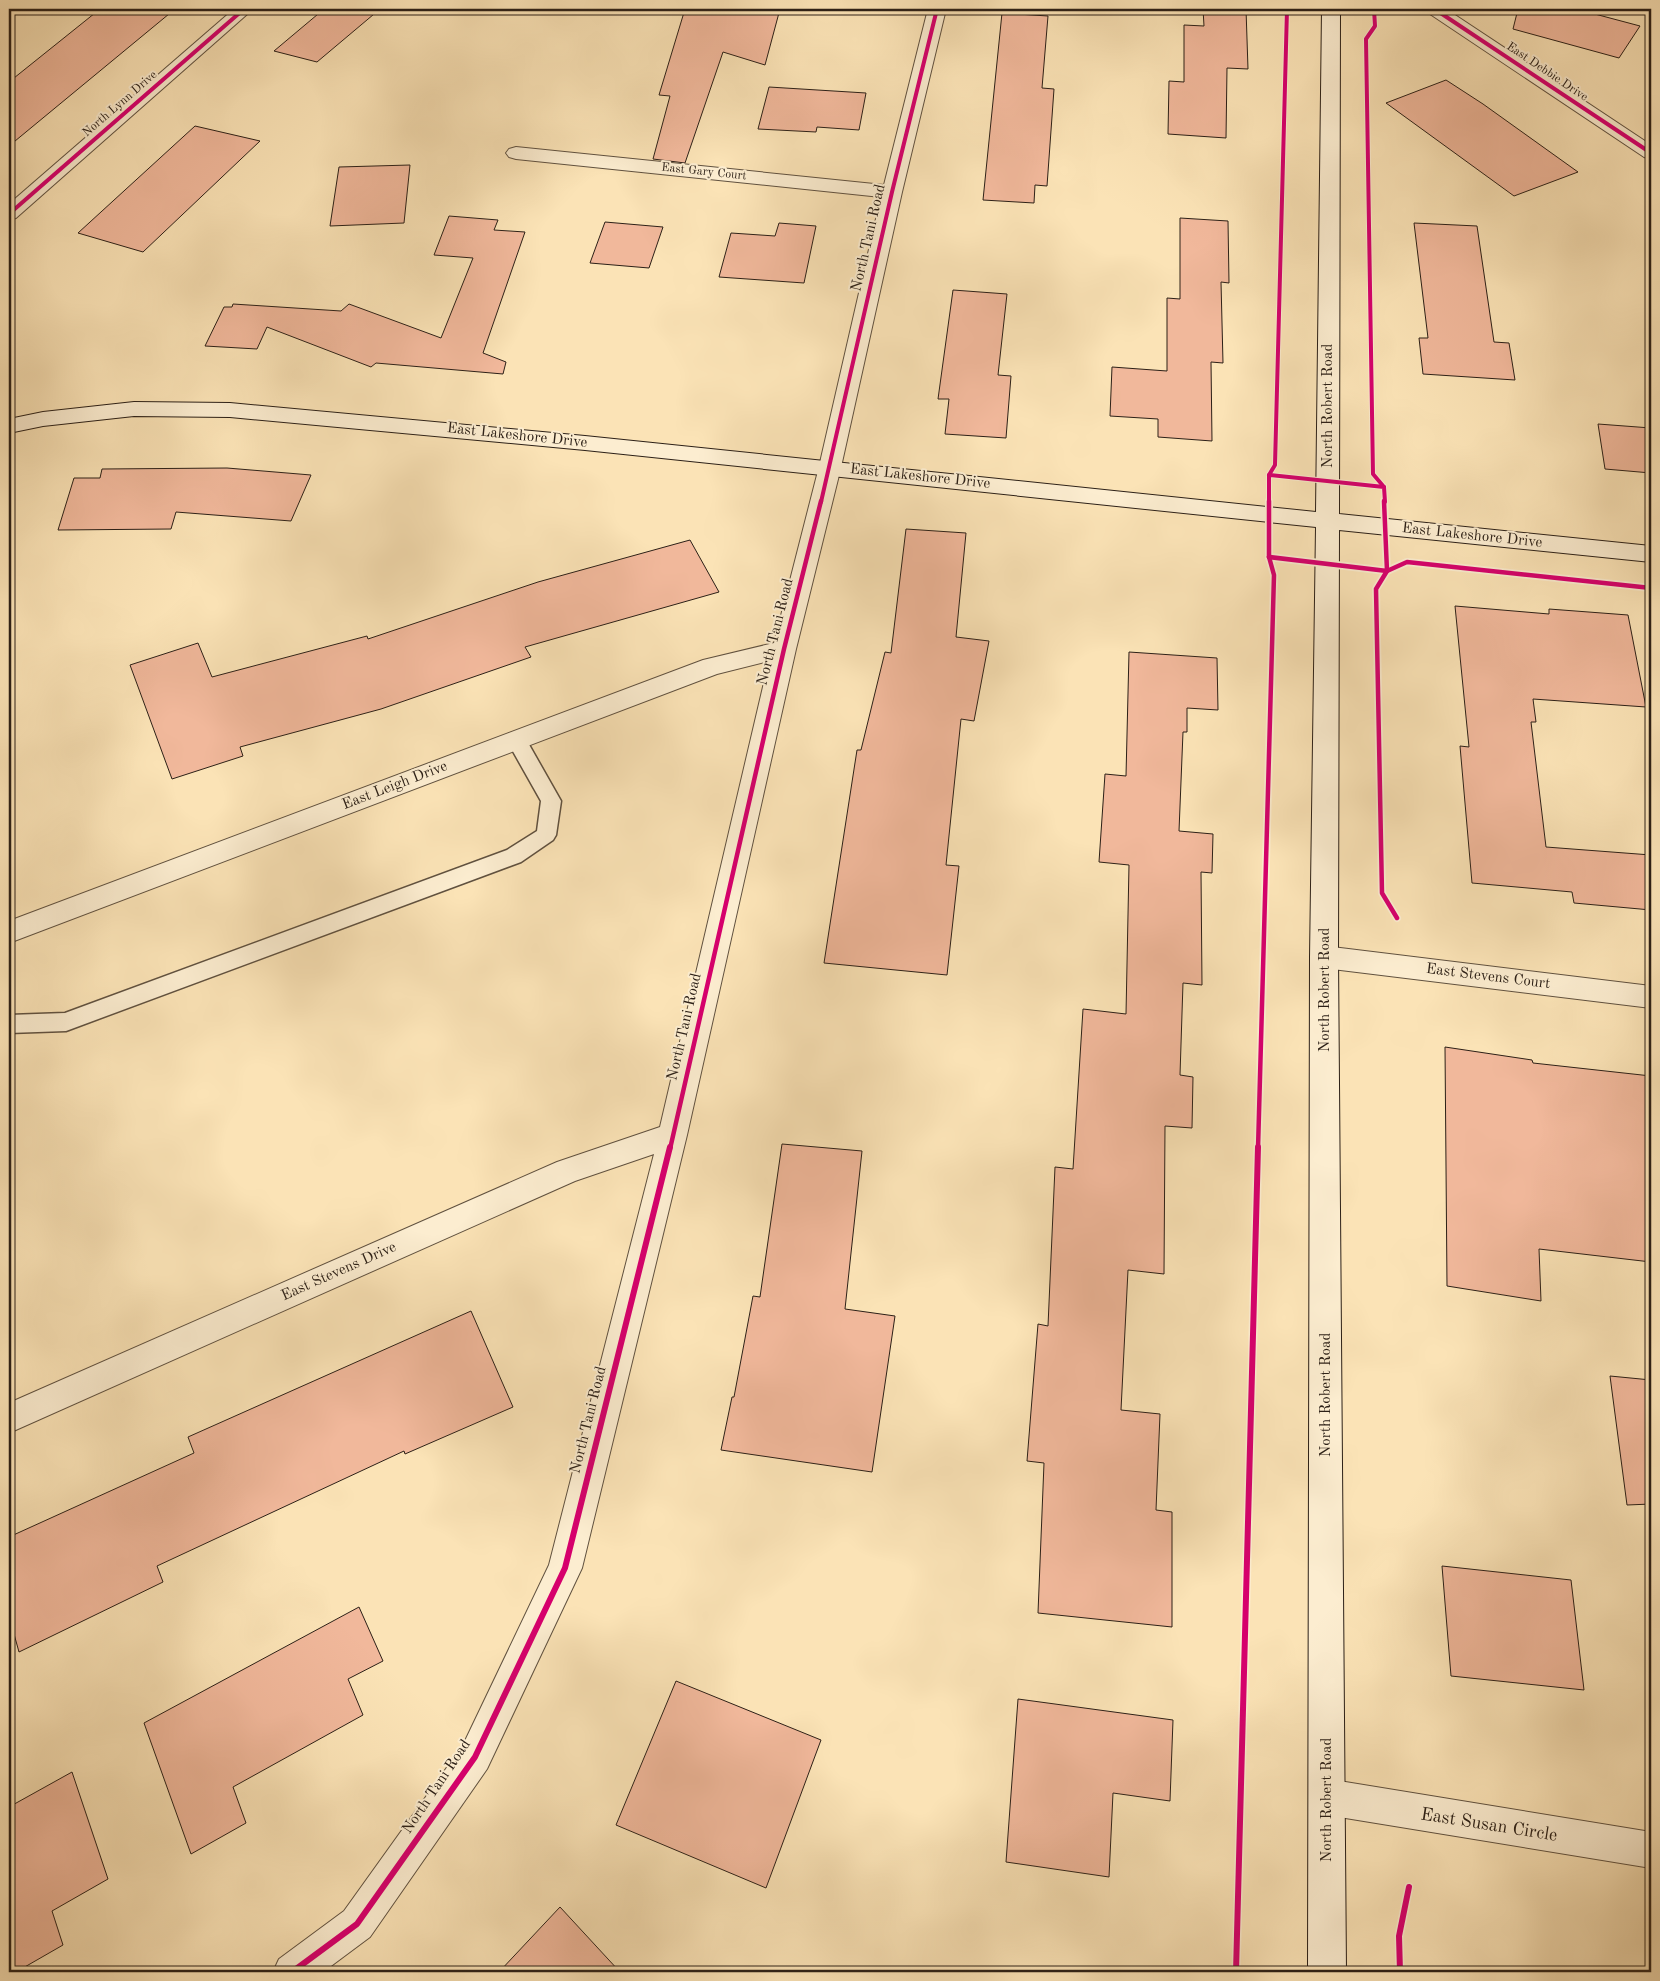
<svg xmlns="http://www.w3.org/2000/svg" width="1660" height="1981" viewBox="0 0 1660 1981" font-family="'Old Standard TT',serif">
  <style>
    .building { fill: #f1b89b; stroke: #2c2017 }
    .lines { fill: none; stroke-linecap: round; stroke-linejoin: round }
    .service-casing { stroke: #60513f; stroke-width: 3 }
    .minor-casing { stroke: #60513f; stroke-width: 2 }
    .secondary-casing { stroke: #2c2017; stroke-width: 2 }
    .service { fill: #fcedd0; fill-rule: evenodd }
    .minor { fill: #fcedd0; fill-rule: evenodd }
    .secondary { fill: #fcedd0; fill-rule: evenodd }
    .cycleway-far2-casing { stroke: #fcedd0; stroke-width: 6 }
    .cycleway-far1-casing { stroke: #fcedd0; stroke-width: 8 }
    .cycleway-casing { stroke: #fcedd0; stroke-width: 9 }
    .cycleway-far2 { stroke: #d6006c; stroke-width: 4 }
    .cycleway-far1 { stroke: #d6006c; stroke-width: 4.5 }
    .cycleway { stroke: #d6006c; stroke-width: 6 }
    .labels { text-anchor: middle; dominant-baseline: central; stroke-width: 4; stroke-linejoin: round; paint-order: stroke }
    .far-street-label { font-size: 12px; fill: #2c2017; stroke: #fcedd0 }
    .street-label { font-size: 15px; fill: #2c2017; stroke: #fcedd0 }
    .near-street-label { font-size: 18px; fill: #2c2017; stroke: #fcedd0 }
  </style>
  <rect width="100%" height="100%" fill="#fbe3b6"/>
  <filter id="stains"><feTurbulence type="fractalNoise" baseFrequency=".004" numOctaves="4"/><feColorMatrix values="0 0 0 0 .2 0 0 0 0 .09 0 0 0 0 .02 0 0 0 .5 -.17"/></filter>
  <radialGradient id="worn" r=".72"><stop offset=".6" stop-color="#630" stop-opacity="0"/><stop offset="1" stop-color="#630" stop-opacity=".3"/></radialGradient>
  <g class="building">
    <path d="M100 9H175L9 146V82Z"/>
    <path d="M324 9H380L317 62 274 51Z"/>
    <path d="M685 9H780L765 65 723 52 685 163 653 159 670 96 659 95Z"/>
    <path d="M1203 9H1246L1248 69 1227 68 1226 138 1168 134 1169 81 1184 82V25L1204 26Z"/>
    <path d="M1518 9H1576L1640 26 1619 58 1513 29Z"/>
    <path d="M1002 13 1048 16 1042 88 1054 89 1047 186 1035 185 1034 203 983 200Z"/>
    <path d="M1446 80 1483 104 1578 172 1514 196 1386 103Z"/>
    <path d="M769 87 866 93 859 130 817 127 816 132 758 129Z"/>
    <path d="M195 126 260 141 143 252 78 233Z"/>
    <path d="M410 165 404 223 330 226 339 167Z"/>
    <path d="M449 216 498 220 494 230 525 232 483 353 506 362 503 374 376 363 371 367 267 327 257 349 205 346 224 307H232L233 304 341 311 349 304 441 338 473 258 434 255Z"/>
    <path d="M1180 218 1228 221 1229 283 1221 282 1223 363 1211 362 1212 441 1158 437V419L1110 416 1112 367 1167 371V298L1180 299Z"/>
    <path d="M605 222 663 227 649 268 590 263Z"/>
    <path d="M779 223 816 226 804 283 719 277 731 233 775 236Z"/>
    <path d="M1414 223 1477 226 1494 342 1509 343 1515 380 1423 374 1419 338H1428Z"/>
    <path d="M953 290 1007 294 998 375 1011 376 1006 438 945 434 949 399H938Z"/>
    <path d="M1598 424 1651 428V473L1605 469Z"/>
    <path d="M227 468 311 475 291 521 176 512 171 529 58 530 74 478H100L102 469Z"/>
    <path d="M906 529 966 533 956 637 989 641 974 721 961 719 946 865 959 866 947 975 824 963 857 750H861L885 652 891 653Z"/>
    <path d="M690 540 719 592 525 647 531 657 381 709 240 747 243 756 172 779 130 665 198 643 212 677 367 636 368 639 538 582Z"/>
    <path d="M1455 606 1549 614V609L1628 615 1646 707 1533 699 1536 722H1531L1546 847 1651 855V910L1574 903 1572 892 1472 883 1460 746 1469 747Z"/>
    <path d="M1129 652 1217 658 1218 710 1187 708V732H1183L1179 831 1213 834 1212 873 1201 872 1202 985 1183 983 1180 1075 1193 1077 1192 1128 1165 1126 1164 1274 1128 1270 1121 1410 1160 1414 1156 1510 1172 1512V1627L1038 1613 1044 1463 1027 1461 1038 1324 1048 1326 1055 1167 1073 1169 1083 1009 1126 1014 1129 865 1099 862 1105 774 1126 776Z"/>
    <path d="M1445 1047 1532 1060 1533 1063 1651 1076V1262L1539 1249 1541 1301 1447 1286Z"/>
    <path d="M782 1144 862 1151 845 1309 895 1316 872 1472 721 1450 732 1397H734L753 1296 760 1297Z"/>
    <path d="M471 1311 513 1407 405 1454 404 1451 157 1566 163 1582 19 1652 9 1616V1537L194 1453 188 1437Z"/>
    <path d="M1610 1376 1651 1380V1504L1627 1505Z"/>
    <path d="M1442 1566 1571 1580 1584 1690 1451 1676Z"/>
    <path d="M359 1607 383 1661 348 1679 363 1715 233 1787 246 1823 191 1854 144 1723Z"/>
    <path d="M676 1681 821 1740 766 1888 616 1825Z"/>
    <path d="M1018 1699 1173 1720 1170 1801 1113 1793 1109 1877 1006 1862Z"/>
    <path d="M72 1772 108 1879 52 1911 63 1945 16 1972H9V1807Z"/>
    <path d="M560 1907 620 1972H499Z"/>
  </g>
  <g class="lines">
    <defs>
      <path id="service" d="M516 732 523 734 561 801 556 835 553 840 521 862 66 1031 9 1033V1015L65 1013 507 850 537 831 541 801 506 739 509 734Z"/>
      <g id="minor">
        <path d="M234 9H253L16 218 9 220V204Z"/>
        <path d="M928 9H946L902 192 841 467 796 649 687 1135 582 1568 487 1769 370 1937 323 1972H273L279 1959 344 1911 463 1745 549 1565 654 1154 575 1181 9 1433V1403L557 1162 660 1127 769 661 717 674 9 943V921L703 660 774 643 819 467 881 197 516 159 509 157 506 153 509 149 516 147 884 185Z"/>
        <path d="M1422 9H1446L1651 145V159L1644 157 1430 14 1425 13Z"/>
        <path d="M1324 946 1651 986V1008L1324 968 1314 965 1310 957 1314 949Z"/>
        <path d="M1327 1779 1651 1832V1868L1327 1815 1314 1810 1309 1797 1314 1784Z"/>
      </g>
      <path id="secondary" d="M1322 9H1340L1339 514 1651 546V562L1339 530 1338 957 1346 1972H1308L1310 957 1316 527 585 450 230 417 134 416 43 426 9 433V419L43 412 134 402 230 403 585 436 1316 512Z"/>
    </defs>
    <use href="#service" class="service-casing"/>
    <use href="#minor" class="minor-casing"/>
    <use href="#secondary" class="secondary-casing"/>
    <use href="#service" class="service"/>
    <use href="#minor" class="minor"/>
    <use href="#secondary" class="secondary"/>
    <defs>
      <g id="cycleway-far2">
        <path d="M1374 9 1375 26 1366 39 1373 474 1384 487"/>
        <path d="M1431 9 1436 10 1651 153"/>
        <path d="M9 214 244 9"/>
        <path d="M1269 475 1275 465 1287 9"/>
        <path d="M821 502 892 192 937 9"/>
        <path d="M1269 502V475L1384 487 1385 502"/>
      </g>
      <g id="cycleway-far1">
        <path d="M1269 501V557"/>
        <path d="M1269 557 1387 571 1384 501"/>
        <path d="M1397 918 1382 893 1376 589 1387 571 1407 562 1651 588"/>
        <path d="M670 1149 784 649 821 501"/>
        <path d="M1258 1149 1274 575 1269 557"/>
      </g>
      <g id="cycleway">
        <path d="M292 1972 357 1924 475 1757 565 1568 670 1147"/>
        <path d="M1236 1972 1258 1147"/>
        <path d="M1400 1972 1399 1936 1409 1887"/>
      </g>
    </defs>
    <use href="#cycleway-far2" class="cycleway-far2-casing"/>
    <use href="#cycleway-far1" class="cycleway-far1-casing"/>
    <use href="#cycleway" class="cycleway-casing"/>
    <use href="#cycleway-far2" class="cycleway-far2"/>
    <use href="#cycleway-far1" class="cycleway-far1"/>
    <use href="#cycleway" class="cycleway"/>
  </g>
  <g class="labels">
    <g class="far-street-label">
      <text transform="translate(1547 72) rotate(34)">East Debbie Drive</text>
      <text transform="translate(120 104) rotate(-41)">North Lynn Drive</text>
      <text transform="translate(704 172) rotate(6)">East Gary Court</text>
    </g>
    <g class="street-label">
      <text transform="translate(869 238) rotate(-77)">North Tani Road</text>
      <text transform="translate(1328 406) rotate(-90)">North Robert Road</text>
      <text transform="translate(517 436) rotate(6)">East Lakeshore Drive</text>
      <text transform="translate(920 477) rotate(6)">East Lakeshore Drive</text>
      <text transform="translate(1472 536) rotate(6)">East Lakeshore Drive</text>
      <text transform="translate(776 632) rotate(-76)">North Tani Road</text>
      <text transform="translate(395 786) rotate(-21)">East Leigh Drive</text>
      <text transform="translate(1488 977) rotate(7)">East Stevens Court</text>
      <text transform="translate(1325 990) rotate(-90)">North Robert Road</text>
      <text transform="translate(685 1027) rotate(-77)">North Tani Road</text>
      <text transform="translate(339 1272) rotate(-24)">East Stevens Drive</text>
      <text transform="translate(1326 1395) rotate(-90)">North Robert Road</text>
      <text transform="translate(589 1420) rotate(-76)">North Tani Road</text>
      <text transform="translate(437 1787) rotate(-56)">North Tani Road</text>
      <text transform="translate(1327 1800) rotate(-90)">North Robert Road</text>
    </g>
    <g class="near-street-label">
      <text transform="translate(1489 1825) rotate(9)">East Susan Circle</text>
    </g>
  </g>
  <rect width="1660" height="1981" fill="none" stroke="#fbe3b6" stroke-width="30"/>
  <rect x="10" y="10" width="1640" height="1961" fill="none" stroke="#2c2017" stroke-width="2.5"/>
  <rect x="15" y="15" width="1630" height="1951" fill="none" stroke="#2c2017"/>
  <rect width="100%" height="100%" filter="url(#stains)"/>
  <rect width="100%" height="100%" fill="url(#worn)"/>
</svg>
